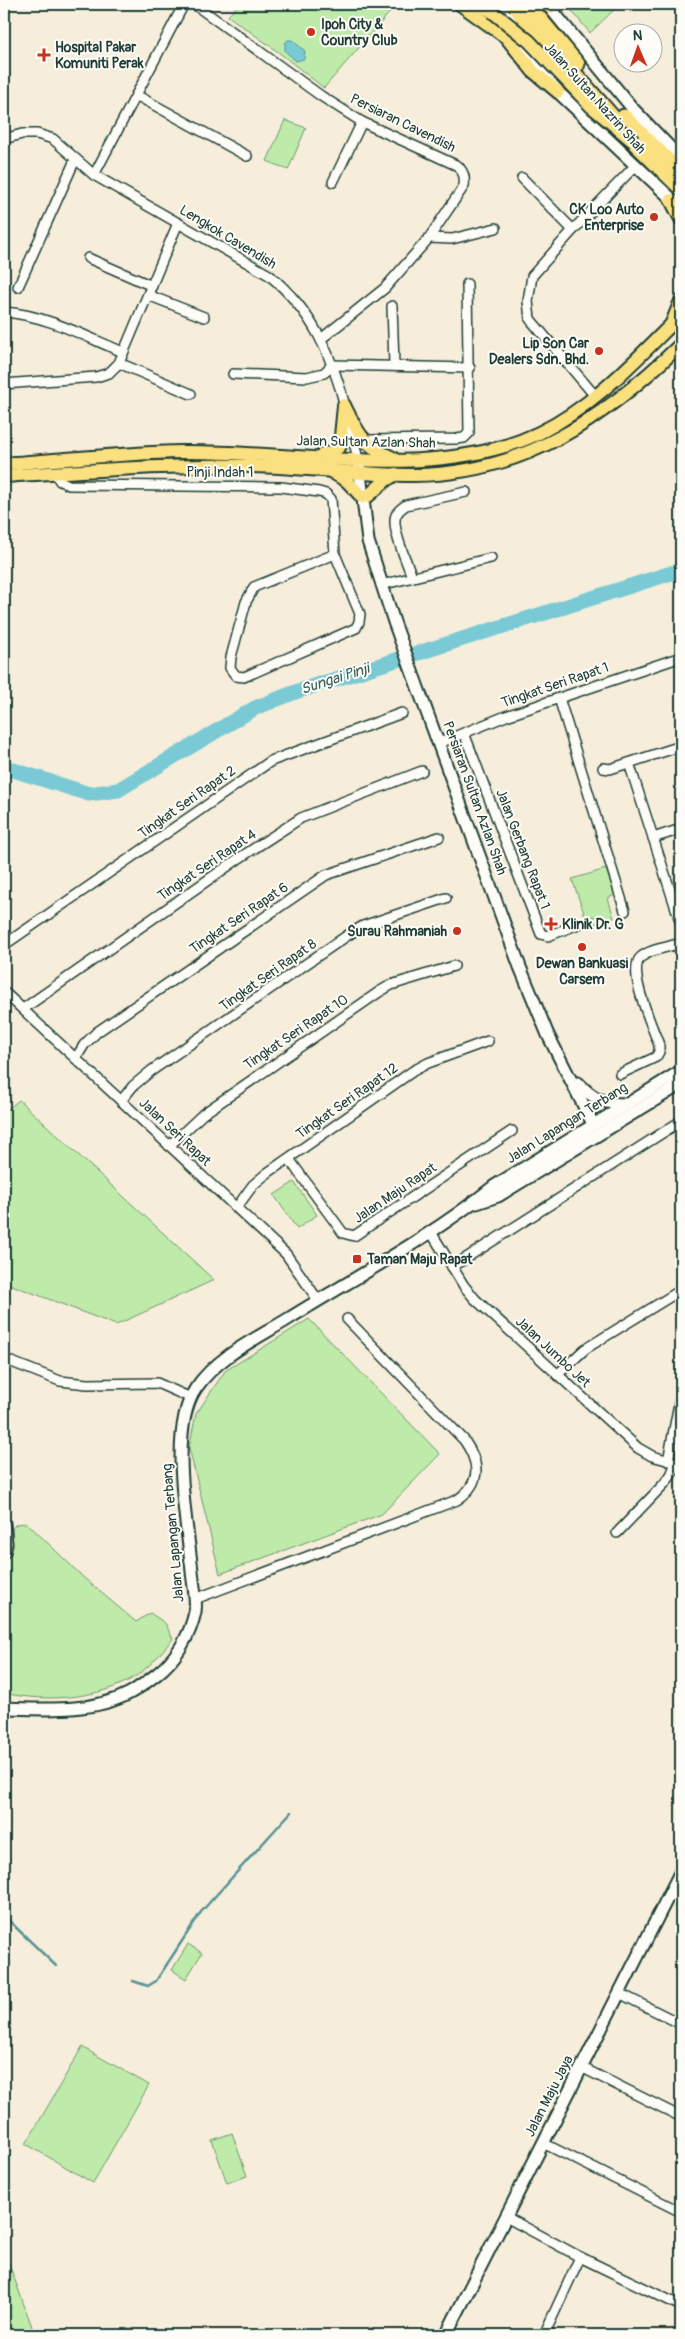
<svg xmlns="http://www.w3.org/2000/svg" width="685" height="2339" viewBox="0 0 685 2339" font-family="Pangolin,sans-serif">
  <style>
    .green { fill: #beeba9; stroke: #6e946e }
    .water { fill: #7acad5; stroke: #569295 }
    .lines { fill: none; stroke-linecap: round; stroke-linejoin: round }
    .stream { stroke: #569295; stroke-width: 2.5 }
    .river { stroke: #7acad5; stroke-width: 15 }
    .street-casing { stroke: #1f3d34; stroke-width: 12 }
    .secondary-casing { stroke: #1f3d34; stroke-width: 15 }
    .primary-casing { stroke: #1f3d34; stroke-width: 16 }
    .highway-casing { stroke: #1f3d34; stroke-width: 19 }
    .street { stroke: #fdfcf7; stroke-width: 9 }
    .secondary { stroke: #fdfcf7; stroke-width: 11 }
    .primary { stroke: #fbe080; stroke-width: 12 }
    .highway { stroke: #fbe080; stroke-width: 15 }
    .primary-bridge-casing { stroke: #1f3d34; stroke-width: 16; stroke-linecap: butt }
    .primary-bridge { stroke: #fbe080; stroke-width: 12 }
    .poi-dot { fill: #c8321e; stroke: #fdfcf7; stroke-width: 2 }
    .labels { text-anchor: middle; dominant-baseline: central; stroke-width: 4; stroke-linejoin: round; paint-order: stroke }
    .poi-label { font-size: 14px; font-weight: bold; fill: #1f3d34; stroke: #fdfcf7; text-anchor: start }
    .street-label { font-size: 14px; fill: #1f3d34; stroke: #fdfcf7 }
    .water-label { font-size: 15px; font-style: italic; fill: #36605c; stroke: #fdfcf7 }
  </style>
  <rect width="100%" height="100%" fill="#f6eedb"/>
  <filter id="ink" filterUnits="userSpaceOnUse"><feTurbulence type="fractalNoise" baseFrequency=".02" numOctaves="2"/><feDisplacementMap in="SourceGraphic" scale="10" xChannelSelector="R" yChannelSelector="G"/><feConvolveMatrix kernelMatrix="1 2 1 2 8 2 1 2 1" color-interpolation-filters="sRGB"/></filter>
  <g filter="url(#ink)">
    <g class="green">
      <path d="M239 4H397L324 88 273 48 228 16Z"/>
      <path d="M566 4H620L590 33Z"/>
      <path d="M285 120 306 128 288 170 267 161Z"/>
      <path d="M606 869 615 895 608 898 614 918 596 924 594 916 586 919 572 879Z"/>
      <path d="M19 1100 214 1280 116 1325 4 1282V1112Z"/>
      <path d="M294 1182 317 1215 297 1229 274 1195Z"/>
      <path d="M309 1319 440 1454 382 1514 220 1574 189 1448 196 1414 225 1371Z"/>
      <path d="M27 1523 84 1578 136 1622 150 1613 165 1623 173 1639C164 1649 155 1661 144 1670 110 1699 46 1703 4 1693V1564L13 1548 12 1529 16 1524Z"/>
      <path d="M188 1944 202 1953 186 1979 172 1970Z"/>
      <path d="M82 2047 149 2085 93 2183 26 2144Z"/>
      <path d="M232 2133 247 2176 227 2183 212 2140Z"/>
      <path d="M4 2250 35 2335H4Z"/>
    </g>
    <path class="water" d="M288 40H292L305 51 304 59 296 61 285 51V43Z"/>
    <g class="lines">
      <g class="stream">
        <path d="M4 1916 56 1966"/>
        <path d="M133 1981 148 1986 156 1981 201 1912 291 1812"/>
      </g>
      <path class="river" d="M4 767 89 794 118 790 255 708 298 691 681 570"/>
      <defs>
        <g id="street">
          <path d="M194 4 321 96 362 122 458 166C464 173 465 177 464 186L429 238 385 288 321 339"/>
          <path d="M136 95 247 156"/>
          <path d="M4 139 22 134H37L53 139 94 175 269 275C312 310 333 357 346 410"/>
          <path d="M94 175 184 4"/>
          <path d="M522 178 573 230"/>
          <path d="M333 182 362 122"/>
          <path d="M429 238 452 239 496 228"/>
          <path d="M88 258 152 286"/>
          <path d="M18 287 75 160"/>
          <path d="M148 295 204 317"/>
          <path d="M392 306 394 364"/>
          <path d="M4 312C46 315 84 336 123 352"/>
          <path d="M119 363 191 394"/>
          <path d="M233 374 307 377 324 373 332 365 470 368"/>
          <path d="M4 384 96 377 109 373 119 363 178 223"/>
          <path d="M596 397 530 319 528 301 532 276 573 230 635 166"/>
          <path d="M349 422 358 459"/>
          <path d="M363 440 456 439 464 438 469 433 467 284"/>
          <path d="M55 473 60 481 69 485 281 487 319 492 326 494 331 499 335 554 360 614 359 622 356 628 244 677 236 676 230 668 231 657 246 602 254 587 335 554"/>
          <path d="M412 577C407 562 394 535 395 520 395 513 400 509 406 505L466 492"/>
          <path d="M381 585 491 558"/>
          <path d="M559 698 625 911"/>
          <path d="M464 733 541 934 548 936 581 923"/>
          <path d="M439 743 506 716 681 657"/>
          <path d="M629 763 681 924"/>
          <path d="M603 768 610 769 681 746"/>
          <path d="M653 838 681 829"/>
          <path d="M4 945 271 761 402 713"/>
          <path d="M4 992 286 1254 318 1300"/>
          <path d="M23 1009 238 859 301 818 422 771"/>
          <path d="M76 1058 84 1045 97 1032 326 875 439 837"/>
          <path d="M620 1074 656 1057 659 1052V1045C653 1028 626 970 641 957 650 949 670 947 681 943"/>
          <path d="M121 1101 133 1086 151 1071 348 935 363 926 446 898"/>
          <path d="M169 1146 203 1114 379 992 391 985 454 966"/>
          <path d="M289 1159 343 1233 354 1236 512 1131"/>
          <path d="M237 1207 253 1185 266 1174 413 1071 428 1063 488 1041"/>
          <path d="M431 1232 464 1286 475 1299 638 1448 652 1456 681 1464"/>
          <path d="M452 1267 681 1121"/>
          <path d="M4 1359 60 1381 87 1384 157 1383 191 1398"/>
          <path d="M557 1375 585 1349 681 1290"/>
          <path d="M668 1461 681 1393"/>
          <path d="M617 1533 664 1484 671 1475 676 1463"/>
          <path d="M195 1599 457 1500C482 1483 480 1463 464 1440L347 1319"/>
          <path d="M619 1993 681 2024"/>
          <path d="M581 2067 681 2117"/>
          <path d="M543 2143 681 2212"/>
          <path d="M506 2217 580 2257 681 2306"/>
          <path d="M544 2335 580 2257"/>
        </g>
        <g id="secondary">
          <path d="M501 4 531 55 555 82 558 92 678 205"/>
          <path d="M547 4 633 109 681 159"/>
          <path d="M359 465 368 541 394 622 520 967 548 1035 593 1124"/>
          <path d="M578 1083C593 1099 604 1104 626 1104"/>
          <path d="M477 1203 498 1196 681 1084"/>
          <path d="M4 1524 6 1543 4 1552"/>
          <path d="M4 1708C44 1709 93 1713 130 1693 139 1688 148 1681 157 1674 176 1659 190 1636 195 1612 197 1599 193 1584 192 1571 187 1522 168 1429 196 1388 218 1356 256 1339 288 1319 357 1276 430 1238 493 1187L681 1071"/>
          <path d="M446 2335 681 1871"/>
        </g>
        <g id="primary">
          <path d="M460 4 506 37 533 71 558 92"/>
          <path d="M479 4 493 12"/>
          <path d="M544 4 550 7"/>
          <path d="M671 200 681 219"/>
          <path d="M672 323 681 301"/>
          <path d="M344 405C358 434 363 445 393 458"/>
          <path d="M323 454 331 453 340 446 344 406"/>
          <path d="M4 464C63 460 122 453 181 452 294 450 435 483 539 433 596 405 637 358 681 315"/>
          <path d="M332 472 347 481 362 497"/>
          <path d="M4 476C87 471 169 464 252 466 306 467 360 475 414 475 525 474 605 418 681 344"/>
          <path d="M368 496 386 480 396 474"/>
        </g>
        <g id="highway">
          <path d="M513 4 634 142 681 188"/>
          <path d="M527 4 577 64"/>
          <path d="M624 117 669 162"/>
        </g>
      </defs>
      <use href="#street" class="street-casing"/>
      <use href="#secondary" class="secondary-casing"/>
      <use href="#primary" class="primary-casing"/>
      <use href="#highway" class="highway-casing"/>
      <use href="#street" class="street"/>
      <use href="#secondary" class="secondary"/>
      <use href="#primary" class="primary"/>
      <use href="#highway" class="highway"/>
      <defs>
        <path id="primary-bridge" d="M493 12 529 41 592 107 634 142"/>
      </defs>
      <use href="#primary-bridge" class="primary-bridge-casing"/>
      <use href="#primary-bridge" class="primary-bridge"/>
    </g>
  </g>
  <g class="poi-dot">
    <circle cx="311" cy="32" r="5"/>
    <path d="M41.5 47.5h5v5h5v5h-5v5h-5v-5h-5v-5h5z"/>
    <circle cx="654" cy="217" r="5"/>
    <circle cx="599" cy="351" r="5"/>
    <path d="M548.5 916.5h5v5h5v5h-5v5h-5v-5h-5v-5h5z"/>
    <circle cx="457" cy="931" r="5"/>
    <circle cx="582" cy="947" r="5"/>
    <rect x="352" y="1254" width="10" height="10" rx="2.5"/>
  </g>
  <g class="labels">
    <g class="poi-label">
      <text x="321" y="24">Ipoh City &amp;<tspan x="321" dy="16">Country Club</tspan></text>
      <text x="55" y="47">Hospital Pakar<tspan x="55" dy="16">Komuniti Perak</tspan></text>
      <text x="644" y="209" text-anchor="end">CK Loo Auto<tspan x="644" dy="16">Enterprise</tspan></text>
      <text x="589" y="343" text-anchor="end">Lip Son Car<tspan x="589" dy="16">Dealers Sdn. Bhd.</tspan></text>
      <text x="562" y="924">Klinik Dr. G</text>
      <text x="447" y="931" text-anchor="end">Surau Rahmaniah</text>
      <text x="582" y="963" text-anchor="middle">Dewan Bankuasi<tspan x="582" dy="16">Carsem</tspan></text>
      <text x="367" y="1259">Taman Maju Rapat</text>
    </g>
    <g class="street-label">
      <text transform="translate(595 98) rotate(48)">Jalan Sultan Nazrin Shah</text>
      <text transform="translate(403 123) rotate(26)">Persiaran Cavendish</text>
      <text transform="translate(228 237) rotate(31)">Lengkok Cavendish</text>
      <text transform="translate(366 442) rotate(1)">Jalan Sultan Azlan Shah</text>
      <text x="220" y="472">Pinji Indah 1</text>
      <text transform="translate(555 685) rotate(-19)">Tingkat Seri Rapat 1</text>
      <text transform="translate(475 798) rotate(70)">Persiaran Sultan Azlan Shah</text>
      <text transform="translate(187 802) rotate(-35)">Tingkat Seri Rapat 2</text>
      <text transform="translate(523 849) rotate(69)">Jalan Gerbang Rapat 1</text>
      <text transform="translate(207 865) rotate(-34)">Tingkat Seri Rapat 4</text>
      <text transform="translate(239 918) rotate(-34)">Tingkat Seri Rapat 6</text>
      <text transform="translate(268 975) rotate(-35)">Tingkat Seri Rapat 8</text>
      <text transform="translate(296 1032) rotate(-34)">Tingkat Seri Rapat 10</text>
      <text transform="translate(347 1101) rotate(-35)">Tingkat Seri Rapat 12</text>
      <text transform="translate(567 1123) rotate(-32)">Jalan Lapangan Terbang</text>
      <text transform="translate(175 1132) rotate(43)">Jalan Seri Rapat</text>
      <text transform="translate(395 1193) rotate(-34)">Jalan Maju Rapat</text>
      <text transform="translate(553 1352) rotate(43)">Jalan Jumbo Jet</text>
      <text transform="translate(173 1533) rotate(-95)">Jalan Lapangan Terbang</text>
      <text transform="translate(549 2096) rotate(-63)">Jalan Maju Jaya</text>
    </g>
    <g class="water-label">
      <text transform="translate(335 679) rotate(-18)">Sungai Pinji</text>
    </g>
  </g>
  <rect width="685" height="2339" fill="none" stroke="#fdfcf7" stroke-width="20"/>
  <rect x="10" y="10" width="665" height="2319" fill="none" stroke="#1f3d34" stroke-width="2" filter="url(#ink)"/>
  <g transform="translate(638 48) rotate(358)"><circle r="24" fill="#fdfcf7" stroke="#a4b0a9"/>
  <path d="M0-4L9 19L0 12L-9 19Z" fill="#c8321e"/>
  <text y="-8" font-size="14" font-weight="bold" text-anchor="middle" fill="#1f3d34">N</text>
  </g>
</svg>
